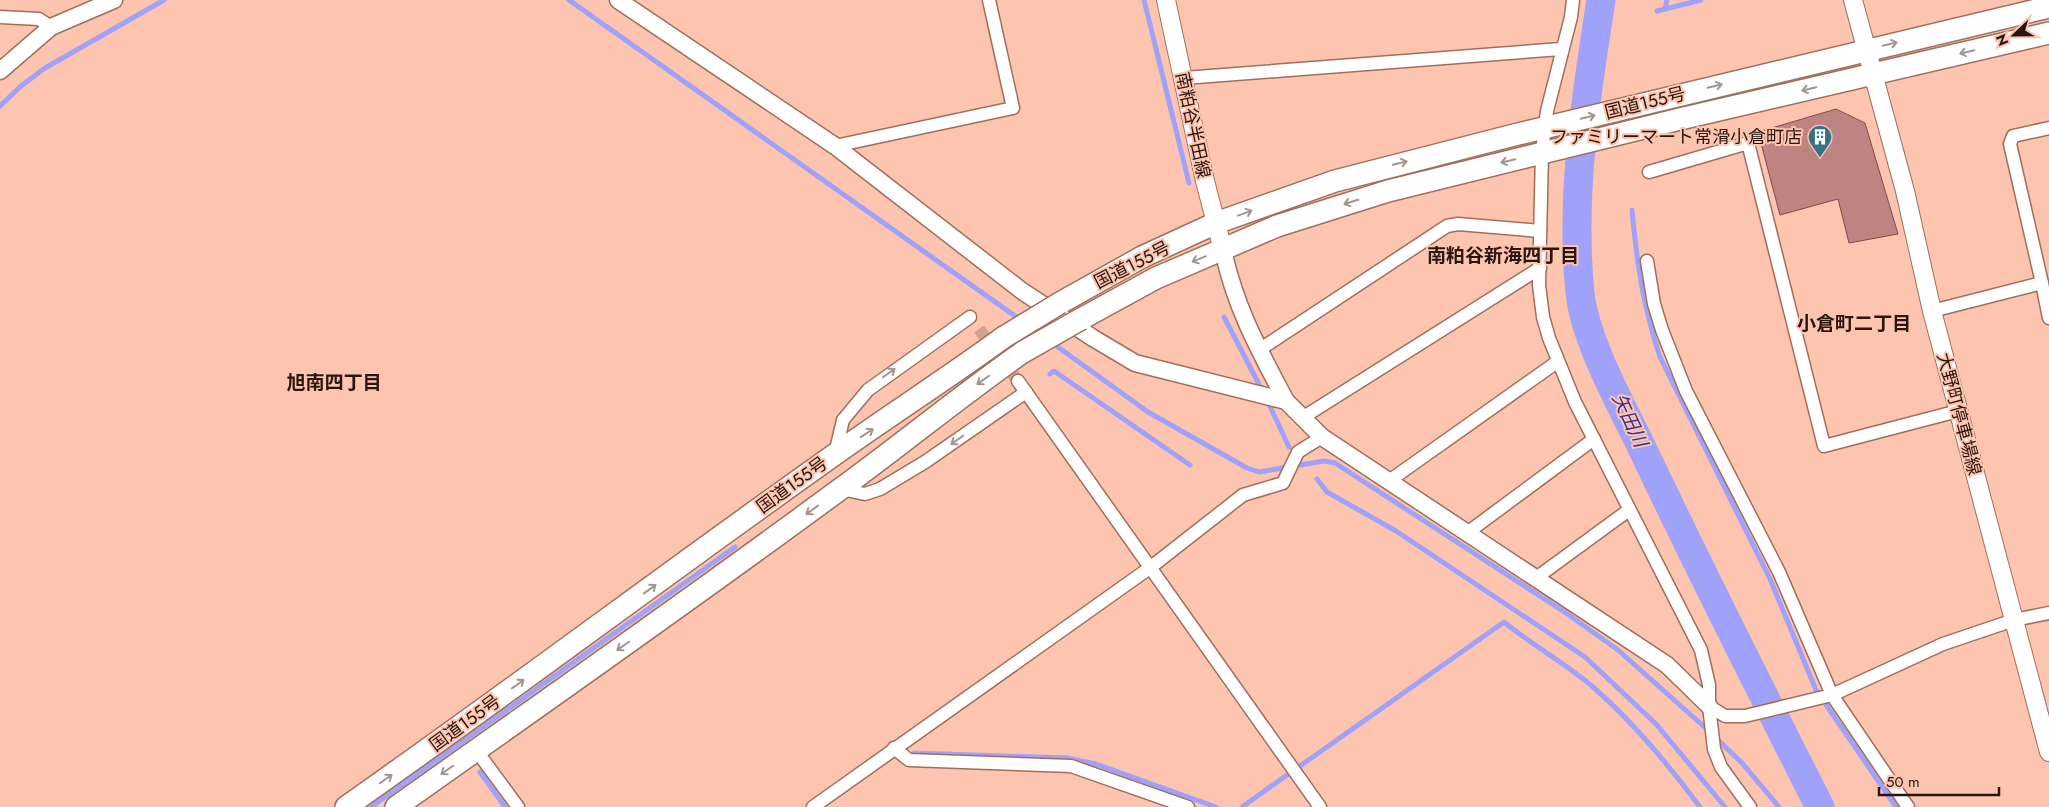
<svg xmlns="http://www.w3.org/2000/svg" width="2049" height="807" viewBox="0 0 2049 807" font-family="Jost,'Noto Sans JP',sans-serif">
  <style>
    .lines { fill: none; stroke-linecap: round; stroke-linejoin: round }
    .stream { stroke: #9fa2f8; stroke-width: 5 }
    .river { stroke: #9fa2f8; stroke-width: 29 }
    .building { fill: #bd8482; stroke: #7f4b4a }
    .minor-tunnel { stroke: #d3a290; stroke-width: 12; stroke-dasharray: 12 6; stroke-linecap: butt }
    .minor-casing { stroke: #a06e5b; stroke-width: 15 }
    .tertiary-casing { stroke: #a06e5b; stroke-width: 19 }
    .secondary-casing { stroke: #a06e5b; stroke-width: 20 }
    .trunk-casing { stroke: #a06e5b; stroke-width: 24 }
    .minor { stroke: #fff; stroke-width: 12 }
    .tertiary { stroke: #fff; stroke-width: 16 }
    .secondary { stroke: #fff; stroke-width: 18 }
    .trunk { stroke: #fff; stroke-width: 21 }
    .trunk-bridge-casing { stroke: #a06e5b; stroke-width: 24; stroke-linecap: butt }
    .trunk-bridge { stroke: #fff; stroke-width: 21 }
    .oneway { stroke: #9f9693 }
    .labels { text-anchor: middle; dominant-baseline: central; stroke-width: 4; stroke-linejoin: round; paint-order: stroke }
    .street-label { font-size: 18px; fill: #2a160e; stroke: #fdc5b0 }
    .poi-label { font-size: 18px; fill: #2a160e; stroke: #fdc5b0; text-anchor: end }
    .neighbourhood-label { font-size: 19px; font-weight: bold; fill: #2a160e; stroke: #fdc5b0 }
    .water-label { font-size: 19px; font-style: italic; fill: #3a2f90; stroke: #fdc5b0 }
  </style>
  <rect width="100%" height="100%" fill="#fdc5b0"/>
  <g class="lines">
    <g class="stream">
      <path d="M569 0 1022 321"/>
      <path d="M1144 0 1189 183"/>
      <path d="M1665 9 1667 0"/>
      <path d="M1657 11 1701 0"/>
      <path d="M0 106 21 86 45 68 164 0"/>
      <path d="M1632 210C1637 264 1643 306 1660 357L1770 579 1816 690 1896 807"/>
      <path d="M1224 317 1263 392"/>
      <path d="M1051 342 1148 412 1247 468 1259 472 1324 461 1335 463 1566 613 1618 650 1709 731"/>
      <path d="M1050 374 1054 371 1190 465"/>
      <path d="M1267 400 1289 447"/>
      <path d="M1317 479 1327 492 1396 531 1585 657 1656 724 1725 807"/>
      <path d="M1715 737 1742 763 1779 807"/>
      <path d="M914 753 1067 758 1096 764 1216 807"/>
      <path d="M1300 766 1504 622C1532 645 1565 663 1593 687 1633 722 1668 764 1700 807"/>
      <path d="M480 772 505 807"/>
      <path d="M371 807 735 547"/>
      <path d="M1242 807 1287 775"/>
    </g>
    <path class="river" d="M1601 0C1586 96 1570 196 1580 293 1585 341 1622 406 1643 450 1700 570 1760 689 1820 807"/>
  </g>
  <path class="building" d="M1836 109 1865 123 1898 234 1849 243 1838 199 1780 215 1758 132Z"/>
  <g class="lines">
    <path class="minor-tunnel" d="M979 329 1018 381"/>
    <defs>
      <g id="minor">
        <path d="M1573 0 1571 17 1547 111 1542 152 1539 285 1543 317 1549 338 1575 402 1701 650 1709 685V706"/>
        <path d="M0 17 39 19 51 27"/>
        <path d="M1184 78 1561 49"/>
        <path d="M835 146 1013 108 989 0"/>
        <path d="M1649 172 1748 143 1824 446 1958 411"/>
        <path d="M1647 261 1654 304 1662 330 1686 391 1779 572 1832 695 1908 807"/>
        <path d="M2042 283 2049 318"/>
        <path d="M1932 311 2042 283 2010 144 2013 136 2049 128"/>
        <path d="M1259 350 1447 226 1458 224 1540 231"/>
        <path d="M1018 381 1320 807"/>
        <path d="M1302 418 1540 268"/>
        <path d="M835 454 843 420 868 390 970 317"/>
        <path d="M1389 481 1557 362"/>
        <path d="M841 489 865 494 880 489 925 462 1026 392"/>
        <path d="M1467 533 1594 439"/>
        <path d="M1536 578 1629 510"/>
        <path d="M894 748 909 760 1071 766 1188 807"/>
        <path d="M476 750 518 807"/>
        <path d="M813 807 1151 567 1243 495 1283 483 1298 452 1322 437"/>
        <path d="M1750 807 1721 767 1714 749 1709 706 1725 716H1745L1832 695 1943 644 2014 620 2049 613"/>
      </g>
      <g id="tertiary">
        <path d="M618 0 835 146 1022 291 1093 338 1135 363 1286 401 1322 437 1667 665 1709 706"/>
        <path d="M0 71 51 27 114 0"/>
        <path d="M1223 250C1235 307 1259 350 1286 401"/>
      </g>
      <g id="secondary">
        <path d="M1166 0 1205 181 1223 250"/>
        <path d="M1853 0 1905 191 1932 311 2049 752"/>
      </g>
      <g id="trunk">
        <path d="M1060 303 1142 257 1216 223 1335 181 1514 135 2049 7"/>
        <path d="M1081 319 1156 278 1277 226 1388 191 1680 119 2049 33"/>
        <path d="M346 807C510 692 670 571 834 455 890 415 948 378 1004 337"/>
        <path d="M396 807C544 702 693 598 839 490 901 445 960 396 1023 352"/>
      </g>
    </defs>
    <use href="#minor" class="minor-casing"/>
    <use href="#tertiary" class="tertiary-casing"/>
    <use href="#secondary" class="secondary-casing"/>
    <use href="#trunk" class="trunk-casing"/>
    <use href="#minor" class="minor"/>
    <use href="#tertiary" class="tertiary"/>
    <use href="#secondary" class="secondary"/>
    <use href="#trunk" class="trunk"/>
    <defs>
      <g id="trunk-bridge">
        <path d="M1004 337 1060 303"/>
        <path d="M1023 352 1081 319"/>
      </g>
    </defs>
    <use href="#trunk-bridge" class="trunk-bridge-casing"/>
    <use href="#trunk-bridge" class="trunk-bridge"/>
  </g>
  <defs><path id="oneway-shaft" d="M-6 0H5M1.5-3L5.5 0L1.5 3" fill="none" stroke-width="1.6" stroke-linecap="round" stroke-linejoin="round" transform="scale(1.25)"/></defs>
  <g class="oneway">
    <use href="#oneway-shaft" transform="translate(1890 44) rotate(-13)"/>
    <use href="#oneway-shaft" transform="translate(1967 52) rotate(167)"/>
    <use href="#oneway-shaft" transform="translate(1715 86) rotate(-14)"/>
    <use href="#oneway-shaft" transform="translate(1809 89) rotate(167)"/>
    <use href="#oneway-shaft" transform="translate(1588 117) rotate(-14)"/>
    <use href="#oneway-shaft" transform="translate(1508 161) rotate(166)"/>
    <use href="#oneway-shaft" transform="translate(1400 163) rotate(-14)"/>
    <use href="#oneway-shaft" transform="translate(1351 202) rotate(163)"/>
    <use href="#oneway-shaft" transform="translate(1245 213) rotate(-20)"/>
    <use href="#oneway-shaft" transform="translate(1199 259) rotate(158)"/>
    <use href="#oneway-shaft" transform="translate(889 373) rotate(-35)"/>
    <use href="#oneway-shaft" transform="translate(983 380) rotate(145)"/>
    <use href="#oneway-shaft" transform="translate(867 433) rotate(-34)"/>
    <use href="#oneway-shaft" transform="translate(957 440) rotate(145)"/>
    <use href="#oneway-shaft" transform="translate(812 510) rotate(144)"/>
    <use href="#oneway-shaft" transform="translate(650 589) rotate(-36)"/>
    <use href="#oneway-shaft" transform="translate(623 646) rotate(145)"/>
    <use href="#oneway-shaft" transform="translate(518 684) rotate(-36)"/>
    <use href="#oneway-shaft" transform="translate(447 770) rotate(145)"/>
    <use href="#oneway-shaft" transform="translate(386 779) rotate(-35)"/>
  </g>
  <defs>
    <symbol id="building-pin" viewBox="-11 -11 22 30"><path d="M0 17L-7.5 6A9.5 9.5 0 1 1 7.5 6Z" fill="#337387" stroke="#fdc5b0"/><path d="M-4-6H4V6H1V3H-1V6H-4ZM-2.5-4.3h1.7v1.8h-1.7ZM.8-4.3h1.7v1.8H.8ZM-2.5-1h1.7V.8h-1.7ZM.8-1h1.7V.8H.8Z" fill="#fff"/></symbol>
  </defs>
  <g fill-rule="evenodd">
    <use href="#building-pin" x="1806" y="123" width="28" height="38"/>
  </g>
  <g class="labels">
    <g class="street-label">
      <text transform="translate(1645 103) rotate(-14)">国道155号</text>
      <text transform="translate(1193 125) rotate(78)">南粕谷半田線</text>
      <text transform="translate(1132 265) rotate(-27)">国道155号</text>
      <text transform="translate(1959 414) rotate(75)">大野町停車場線</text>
      <text transform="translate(792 485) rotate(-36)">国道155号</text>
      <text transform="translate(465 723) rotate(-36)">国道155号</text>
    </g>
    <g class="poi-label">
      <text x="1802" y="137">ファミリーマート常滑小倉町店</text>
    </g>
    <g class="neighbourhood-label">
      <text x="1503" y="255">南粕谷新海四丁目</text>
      <text x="1854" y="323">小倉町二丁目</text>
      <text x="334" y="382">旭南四丁目</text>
    </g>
    <g class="water-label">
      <text transform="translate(1630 420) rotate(65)">矢田川</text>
    </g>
  </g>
  <g transform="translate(2014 35) rotate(248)" stroke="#fdc5b0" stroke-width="4" paint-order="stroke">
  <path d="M0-4L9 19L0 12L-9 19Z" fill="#2a160e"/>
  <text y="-8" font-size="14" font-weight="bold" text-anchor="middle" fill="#2a160e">N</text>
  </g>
  <path d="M1879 787v8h120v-8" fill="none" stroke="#2a160e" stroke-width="2.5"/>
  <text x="1886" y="787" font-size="15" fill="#2a160e" stroke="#fdc5b0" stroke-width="4" paint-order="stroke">50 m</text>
</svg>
